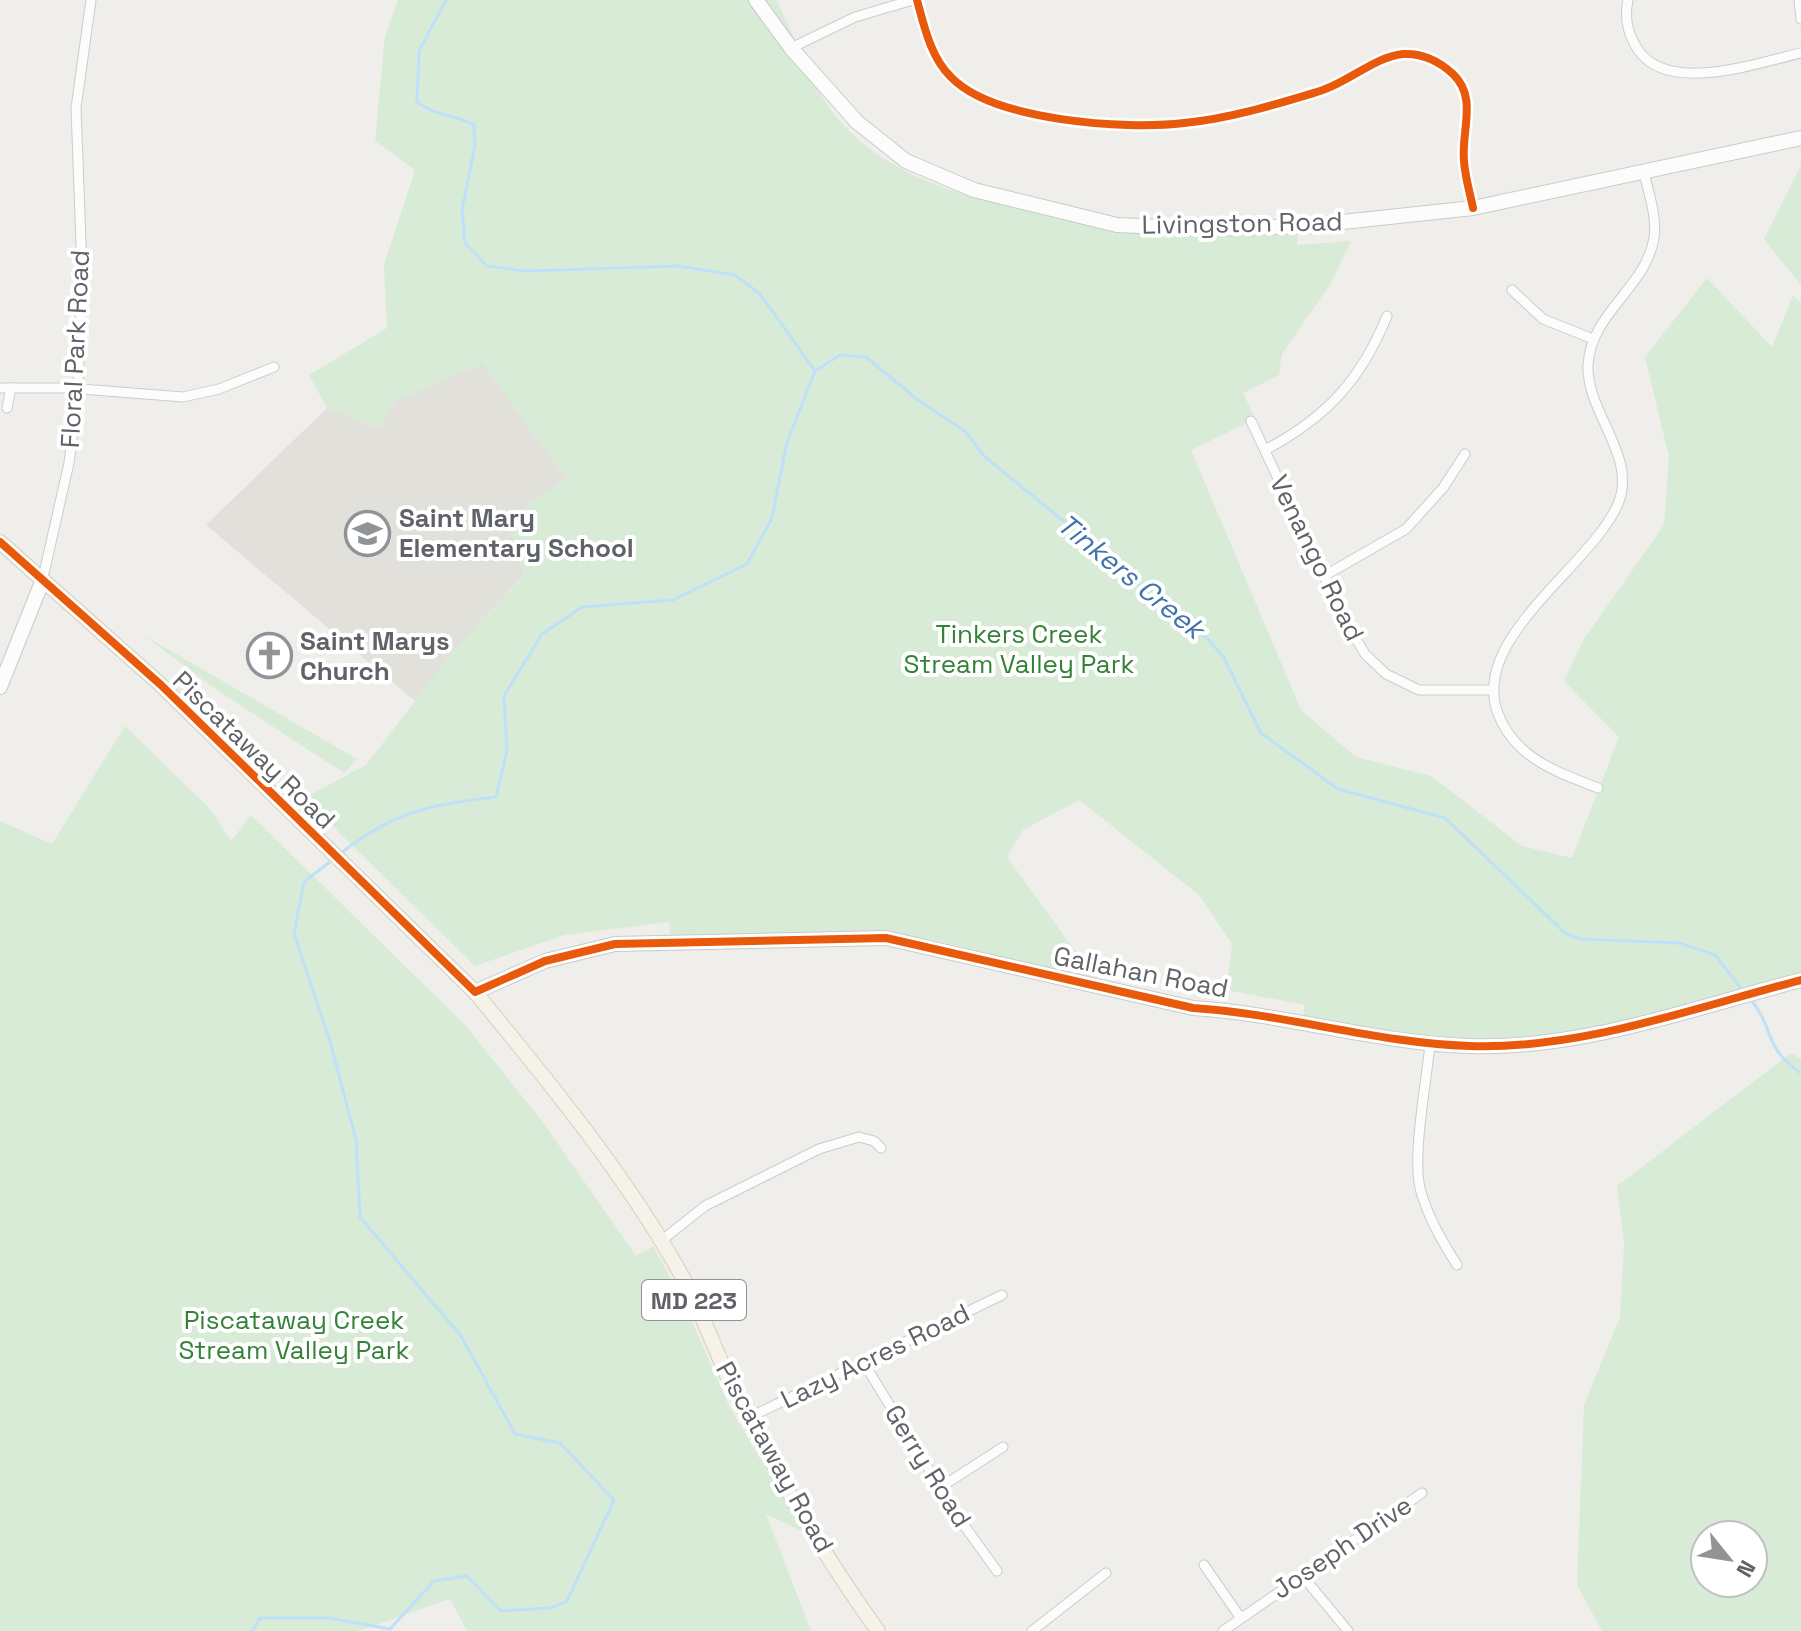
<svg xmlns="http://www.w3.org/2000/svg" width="1801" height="1631" viewBox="0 0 1801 1631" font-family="'Space Grotesk',sans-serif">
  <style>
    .education { fill: #e2e0da }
    .green { fill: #d8ebd6; fill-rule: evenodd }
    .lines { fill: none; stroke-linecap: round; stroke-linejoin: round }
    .stream { stroke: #bfe0f9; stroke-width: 3 }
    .street-casing { stroke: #cbcccc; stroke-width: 11 }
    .secondary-casing { stroke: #cacacb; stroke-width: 16 }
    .primary-casing { stroke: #d7ceb8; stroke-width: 16 }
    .street { stroke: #fdfcfc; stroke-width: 9 }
    .secondary { stroke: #fdfcfc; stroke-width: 14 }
    .primary { stroke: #f4f2e9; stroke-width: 14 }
    .cycleway-casing { stroke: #fff; stroke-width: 13 }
    .cycleway { stroke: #e8590c; stroke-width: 8 }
    .labels { text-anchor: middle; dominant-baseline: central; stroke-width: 8; stroke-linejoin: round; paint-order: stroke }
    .shield { fill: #fff; stroke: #8f9295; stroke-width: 2 }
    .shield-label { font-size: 24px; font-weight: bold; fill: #5f6368 }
    .street-label { font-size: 26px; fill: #5f6368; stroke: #fff }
    .poi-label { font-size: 26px; font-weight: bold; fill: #5f6368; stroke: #fff; text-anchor: start }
    .park-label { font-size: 26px; fill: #348238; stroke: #fff }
    .water-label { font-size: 28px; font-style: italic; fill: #4174aa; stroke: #fff }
  </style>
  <rect width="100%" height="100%" fill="#efeeea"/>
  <path class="education" d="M483 363 566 479 507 520 524 576 458 645 415 701 206 525 327 408 380 428 394 401Z"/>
  <g class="green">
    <path d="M398 0H776C797 39 809 84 837 118 932 232 1163 221 1298 229L1297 245 1351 241 1331 283 1282 354 1279 375 1243 393 1255 419 1191 450 1301 710 1356 757 1431 776 1522 846 1572 858 1619 737 1564 681 1584 639 1664 525 1669 457 1645 357 1707 278 1772 347 1793 295 1801 303V981L1588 1030 1480 1044 1302 1021 1305 1005 1226 990 1232 944 1199 895 1079 800 1023 830 1007 857 1094 977 1093 982 940 941 893 933 670 935 669 922 564 935 475 966 304 798 366 765 458 645 524 577 507 520 566 479 483 363 395 401 380 428 327 408 309 375 387 328 384 265 415 170 375 141 385 36Z"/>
    <path d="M1801 165V285L1764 239Z"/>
    <path d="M145 636 357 759 344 773 211 686Z"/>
    <path d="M125 726 211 810 231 841 251 815 466 1026 542 1121 636 1256 653 1246 683 1301 729 1406 802 1531 766 1514 811 1631H467L450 1599 359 1631H0V821L52 844Z"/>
    <path d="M1791 1053 1801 1059V1631H1602L1577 1585 1584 1405 1620 1317 1624 1243 1617 1186ZM1705 1535H1753V1583H1705Z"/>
  </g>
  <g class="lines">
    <g class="stream">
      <path d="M446 0 419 51 417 102C434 116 455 114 474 125L475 146 462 210 465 243 487 266 526 271 678 266 735 275 760 294 815 371"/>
      <path d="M815 371 840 355 866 357 919 401 965 431 984 456 1210 641 1224 658 1261 733 1338 789 1445 818 1565 933 1580 939 1679 943 1715 955 1743 991"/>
      <path d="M341 853C393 812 431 804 496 797L507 750 504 696 542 634 582 607 673 600 747 564 772 518 787 442 815 371"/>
      <path d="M1751 1000C1775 1029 1763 1048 1801 1073"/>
      <path d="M252 1631 260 1618H329L390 1629 434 1581 467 1576 501 1611 551 1608 567 1601 614 1500 560 1443 515 1434 461 1336 360 1217 356 1140 330 1041 294 933 304 882 331 861"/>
    </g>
    <defs>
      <g id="street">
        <path d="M917 0C924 26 931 58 951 77 993 121 1125 130 1184 123 1229 119 1277 104 1320 91 1349 82 1374 57 1403 54 1422 53 1439 61 1453 74 1478 98 1461 130 1464 161 1465 177 1470 193 1473 208"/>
        <path d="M1628 0C1625 14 1627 30 1634 43 1660 98 1756 63 1801 53"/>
        <path d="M1799 0 1801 19"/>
        <path d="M791 48 855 17 913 0"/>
        <path d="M1512 290 1543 319 1593 339"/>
        <path d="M0 388H69L183 397 219 389 274 367"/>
        <path d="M7 408 11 388"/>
        <path d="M1251 421 1342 615 1365 654 1386 674 1419 690H1494"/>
        <path d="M1265 450C1326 418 1361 380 1387 316"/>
        <path d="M1324 576 1406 529 1443 488 1465 454"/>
        <path d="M42 582 69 463 78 391 82 270 76 108 91 0"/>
        <path d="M1598 788C1555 771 1514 758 1497 711 1472 637 1591 566 1618 504 1638 456 1586 413 1588 365 1591 312 1646 288 1654 238 1657 217 1649 194 1644 173"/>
        <path d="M1430 1043C1427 1081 1411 1158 1421 1192 1429 1219 1442 1241 1457 1265"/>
        <path d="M661 1241 705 1206 819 1149 859 1137 874 1141 881 1148"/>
        <path d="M862 1360 958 1517 997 1571"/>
        <path d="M748 1418 1002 1295"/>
        <path d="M941 1487 1003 1447"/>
        <path d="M1204 1565 1240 1617"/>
        <path d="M1301 1574 1348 1631"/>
        <path d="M1032 1631 1106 1573"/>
        <path d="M1223 1631 1422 1493"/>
      </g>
      <g id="secondary">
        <path d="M756 0 791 48 857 122 906 161 974 190 1117 225 1206 229 1305 226 1473 208 1801 138"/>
        <path d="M0 687 42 582"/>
        <path d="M475 992 545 961 615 944 886 938 1193 1008C1286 1014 1376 1043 1469 1046 1581 1050 1693 1008 1801 980"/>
      </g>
      <path id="primary" d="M0 542 161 685 475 992C549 1082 625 1174 682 1276 703 1313 716 1354 735 1392 776 1474 824 1556 878 1631"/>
    </defs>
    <use href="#street" class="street-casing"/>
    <use href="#secondary" class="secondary-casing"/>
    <use href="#primary" class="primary-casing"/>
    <use href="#street" class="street"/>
    <use href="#secondary" class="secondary"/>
    <use href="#primary" class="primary"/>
    <defs>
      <g id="cycleway">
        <path d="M917 0C924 26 931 58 951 77 993 121 1125 130 1184 123 1229 119 1277 104 1320 91 1349 82 1374 57 1403 54 1422 53 1439 61 1453 74 1478 98 1461 130 1464 161 1465 177 1470 193 1473 208"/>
        <path d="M0 542 161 685 475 992 545 961 615 944 886 938 1193 1008C1286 1014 1376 1043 1469 1046 1581 1050 1693 1008 1801 980"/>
      </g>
    </defs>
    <use href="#cycleway" class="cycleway-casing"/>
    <use href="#cycleway" class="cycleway"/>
  </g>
  <defs>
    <symbol id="school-ring" viewBox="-11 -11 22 22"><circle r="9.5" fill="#fff" stroke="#919496" stroke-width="1.5"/><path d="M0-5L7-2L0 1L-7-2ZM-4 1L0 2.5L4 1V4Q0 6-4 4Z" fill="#919496"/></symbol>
    <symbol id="church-ring" viewBox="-11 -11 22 22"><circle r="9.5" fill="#fff" stroke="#919496" stroke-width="1.5"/><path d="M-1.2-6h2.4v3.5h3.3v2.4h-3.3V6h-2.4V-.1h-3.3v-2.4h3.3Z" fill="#919496"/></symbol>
  </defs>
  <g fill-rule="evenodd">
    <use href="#school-ring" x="342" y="508" width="51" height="51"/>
    <use href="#church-ring" x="244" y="630" width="51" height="51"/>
  </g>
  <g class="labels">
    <rect class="shield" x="642" y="1280" width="104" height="40" rx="6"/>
    <g class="shield-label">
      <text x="694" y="1300">MD 223</text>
    </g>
    <g class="street-label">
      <text transform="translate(1242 223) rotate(-1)">Livingston Road</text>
      <text transform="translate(75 349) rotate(-87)">Floral Park Road</text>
      <text transform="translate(1317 558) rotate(64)">Venango Road</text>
      <text transform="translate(254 750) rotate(44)">Piscataway Road</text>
      <text transform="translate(1141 972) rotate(11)">Gallahan Road</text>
      <text transform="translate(875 1356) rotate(-26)">Lazy Acres Road</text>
      <text transform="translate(775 1457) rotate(61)">Piscataway Road</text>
      <text transform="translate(928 1466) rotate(58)">Gerry Road</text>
      <text transform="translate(1342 1547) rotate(-34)">Joseph Drive</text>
    </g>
    <g class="poi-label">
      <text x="399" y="518">Saint Mary<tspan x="399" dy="30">Elementary School</tspan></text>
      <text x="300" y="641">Saint Marys<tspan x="300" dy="30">Church</tspan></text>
    </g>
    <g class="park-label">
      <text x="1019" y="634">Tinkers Creek<tspan x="1019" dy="30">Stream Valley Park</tspan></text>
      <text x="294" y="1320">Piscataway Creek<tspan x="294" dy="30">Stream Valley Park</tspan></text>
    </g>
    <g class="water-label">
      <text transform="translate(1131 576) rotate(39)">Tinkers Creek</text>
    </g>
  </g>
  <g transform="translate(1729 1559) rotate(120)"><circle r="38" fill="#ffffff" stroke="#bfc1c3" stroke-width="2"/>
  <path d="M0-6L14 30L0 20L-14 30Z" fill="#919496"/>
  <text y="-12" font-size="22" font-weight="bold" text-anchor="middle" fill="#5f6368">N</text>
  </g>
</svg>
